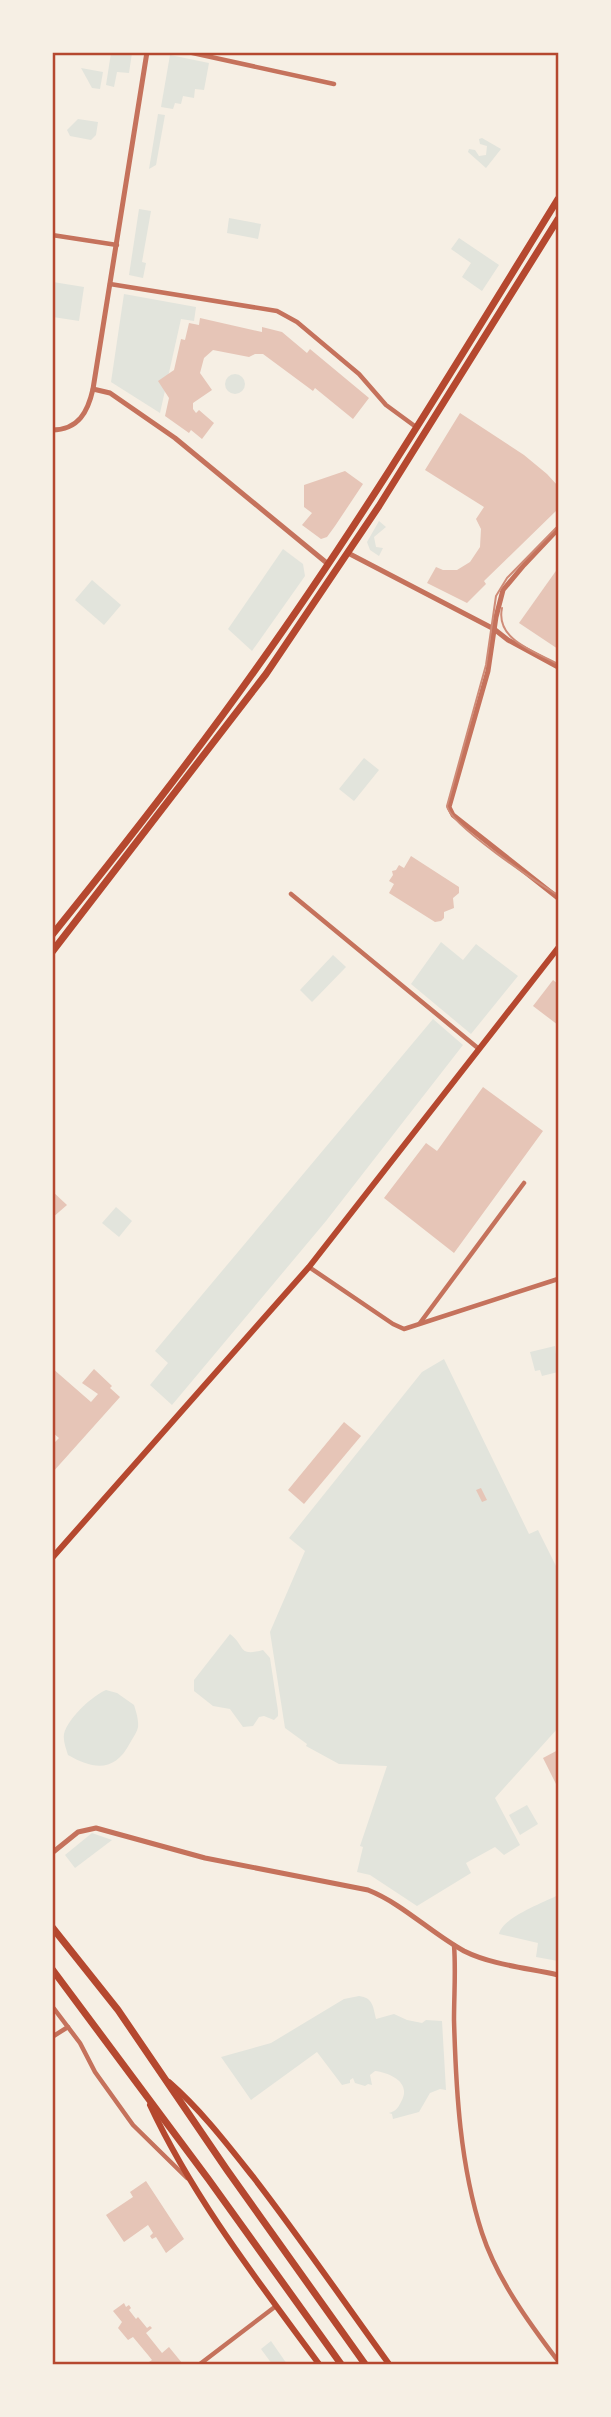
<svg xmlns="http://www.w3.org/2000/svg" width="611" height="2417" viewBox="0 0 611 2417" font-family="'PT Sans Narrow',sans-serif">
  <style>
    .green { fill: #e2e4dc }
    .building { fill: #e6c5b7 }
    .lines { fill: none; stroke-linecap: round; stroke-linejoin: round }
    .minor { stroke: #c5725c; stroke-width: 4.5 }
    .tertiary { stroke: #c5725c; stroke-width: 5 }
    .secondary { stroke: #b5482f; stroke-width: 6 }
    .primary { stroke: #b5482f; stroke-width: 7 }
    .tram { stroke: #cf8b77; stroke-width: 2 }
    .neatline { fill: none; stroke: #b5482f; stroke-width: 2.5 }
  </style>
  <rect width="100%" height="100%" fill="#f6efe4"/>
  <g class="green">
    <path d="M111 53H132L129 73 117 72 114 87 106 85Z"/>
    <path d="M170 55 209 63 204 90 195 89 194 98 183 96 181 104 175 103 173 109 161 107Z"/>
    <path d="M81 68 103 72 100 89 92 88Z"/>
    <path d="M158 114 165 115 156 165 149 169Z"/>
    <path d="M78 119 98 122 96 135 91 140 70 136 67 130Z"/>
    <path d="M482 138 501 149 486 168 468 152 469 149 475 150 479 156 486 155 487 146 480 144 479 139Z"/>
    <path d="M139 209 151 211 142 262 146 263 143 278 129 275Z"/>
    <path d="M229 218 261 224 258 239 227 233Z"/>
    <path d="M459 238 499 265 482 291 462 277 471 263 451 249Z"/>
    <path d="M53 282 84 287 79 321 53 317Z"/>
    <path d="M124 294 196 307 194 321 181 319 160 413 111 382Z"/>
    <circle cx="235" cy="384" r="10"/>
    <path d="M379 521 386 527 374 537 376 547 383 548 379 556 370 550 367 542Z"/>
    <path d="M283 549 303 564 305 576 252 651 228 629Z"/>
    <path d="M92 580 121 605 104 625 75 600Z"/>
    <path d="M364 758 379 770 354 801 339 789Z"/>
    <path d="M441 942 463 960 476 944 518 976 471 1034 411 984Z"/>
    <path d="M333 955 346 967 312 1002 300 990Z"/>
    <path d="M433 1019 463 1045 326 1221 172 1405 150 1385 168 1363 155 1351Z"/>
    <path d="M116 1207 132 1221 119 1237 102 1223Z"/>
    <path d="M555 1346 558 1372 542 1376 540 1370 535 1371 530 1352Z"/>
    <path d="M444 1359 529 1534 538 1530 558 1570V1728L495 1798 520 1845 504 1855 495 1847 466 1863 471 1873 417 1906 370 1875 357 1872 363 1847 360 1846 387 1766 339 1764 306 1746 307 1744 285 1728 270 1632 305 1551 289 1538 422 1372Z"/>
    <path d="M230 1634C246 1646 237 1657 263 1650L270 1658 278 1711V1716L274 1720 264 1716 259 1717 253 1726 243 1727 230 1709 213 1706 194 1691V1680Z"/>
    <path d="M106 1690 117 1693 134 1705C136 1711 139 1721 138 1727 137 1732 133 1738 130 1743 115 1772 94 1770 68 1755 66 1748 63 1741 64 1734 68 1718 92 1696 106 1690Z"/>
    <path d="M527 1805 538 1824 520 1835 509 1815Z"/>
    <path d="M92 1833 112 1840 75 1868 65 1855Z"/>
    <path d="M558 1895V1961L536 1957 538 1943 499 1934C503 1917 543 1903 558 1895Z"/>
    <path d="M359 1996C373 1998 373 2006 376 2019L394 2014 407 2020 422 2023 426 2020 442 2021 446 2090 440 2089 430 2093 419 2112 393 2119 392 2114 389 2113C396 2111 398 2108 401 2102 412 2083 391 2073 375 2071L370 2075 372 2085 368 2084 365 2086 355 2083 353 2078 350 2080V2083L342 2085 317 2052 251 2100 221 2057 271 2043 344 1999Z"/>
    <path d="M271 2341 287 2364H272L261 2349Z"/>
  </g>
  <g class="building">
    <path d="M200 318 262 332V327L282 332 307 353 310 349 369 398 353 419 315 388 313 391 263 354H255L249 357 213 350 204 358 200 373 212 390 193 403V409L196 413 199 410 214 423 202 439 191 430 189 433 165 416 169 398 158 381 174 370 181 339 185 340 189 323 199 325Z"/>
    <path d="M460 413 524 455 547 474 558 486V509L484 581 486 584 467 603 427 583 436 567 443 570H457L470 562 480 547 481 529 476 519 484 507 425 470Z"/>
    <path d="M345 471 363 484 335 526 327 537 321 539 302 525 312 513 304 507V485Z"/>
    <path d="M558 568V649L519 623Z"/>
    <path d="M411 856 459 887V893L453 898 454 908 444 912V918L441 921 435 922 389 893 394 884 389 881 393 875 392 871 396 870 399 865 404 868Z"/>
    <path d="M553 980 558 984V1025L533 1006Z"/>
    <path d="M483 1087 543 1131 454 1253 384 1198 426 1143 437 1151Z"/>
    <path d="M52 1191 67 1205 52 1218Z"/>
    <path d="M52 1368 91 1402 98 1394 82 1383 94 1369 112 1386 110 1388 120 1397 52 1473V1445L59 1438 52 1432Z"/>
    <path d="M344 1422 361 1436 304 1504 288 1490Z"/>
    <path d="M481 1488 487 1500 482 1502 476 1490Z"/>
    <path d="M558 1750V1788L543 1758Z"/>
    <path d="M146 2181 184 2239 166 2253 156 2237 152 2239 150 2236 153 2233 148 2225 124 2242 106 2215 133 2197 130 2192Z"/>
    <path d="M124 2303 126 2307 129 2305 131 2308 129 2310 136 2319 138 2317 147 2328 150 2326 152 2328 146 2333 162 2353 169 2347 182 2363 146 2364 152 2360 148 2355 133 2337 128 2340 118 2328 122 2322 113 2311Z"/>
  </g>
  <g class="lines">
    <g class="minor">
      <path d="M188 52 334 84"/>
      <path d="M52 235 117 245"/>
      <path d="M110 284 277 311 297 322 359 374 386 405 416 427"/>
      <path d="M291 894 479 1049"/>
      <path d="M309 1267 393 1324 404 1329 558 1279"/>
      <path d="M420 1323 524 1183"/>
      <path d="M454 1945C456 1970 454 1995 454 2020 456 2091 460 2165 482 2233 497 2279 529 2323 558 2361"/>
      <path d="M52 2006 80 2043 95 2072 133 2125 187 2178"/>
      <path d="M52 2037 68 2027"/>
      <path d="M200 2364 276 2306"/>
    </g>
    <g class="tertiary">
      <path d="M93 389 110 393 175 438 328 564"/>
      <path d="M52 430C79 430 88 411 93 389L147 52"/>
      <path d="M558 529 524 565 503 590 496 617 488 671 449 807 453 815 558 898"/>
      <path d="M348 553 494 629 508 640 558 667"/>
      <path d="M52 1853 78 1832 96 1828 205 1858 368 1890C403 1904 431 1933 464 1951 492 1965 528 1968 558 1975"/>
    </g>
    <g class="secondary">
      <path d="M52 1558 309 1267 558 948"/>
      <path d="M169 2082C201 2110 227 2144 254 2178 301 2239 344 2302 389 2364"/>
      <path d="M150 2105C194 2199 258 2281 319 2364"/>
    </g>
    <g class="primary">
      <path d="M52 935C123 847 193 758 258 666 365 516 461 356 558 199"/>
      <path d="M52 952 266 674 379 506 558 219"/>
      <path d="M52 1927 118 2010 227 2170 365 2364"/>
      <path d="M52 1969 209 2180 341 2364"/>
    </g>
    <g class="tram">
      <path d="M558 526 507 578 496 596 486 665 447 806C449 824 539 884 558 895"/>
      <path d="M502 608C495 640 536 652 558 664"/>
    </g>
  </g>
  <rect width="611" height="2417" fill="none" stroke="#f6efe4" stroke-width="108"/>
  <rect x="54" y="54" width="503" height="2309" class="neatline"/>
</svg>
